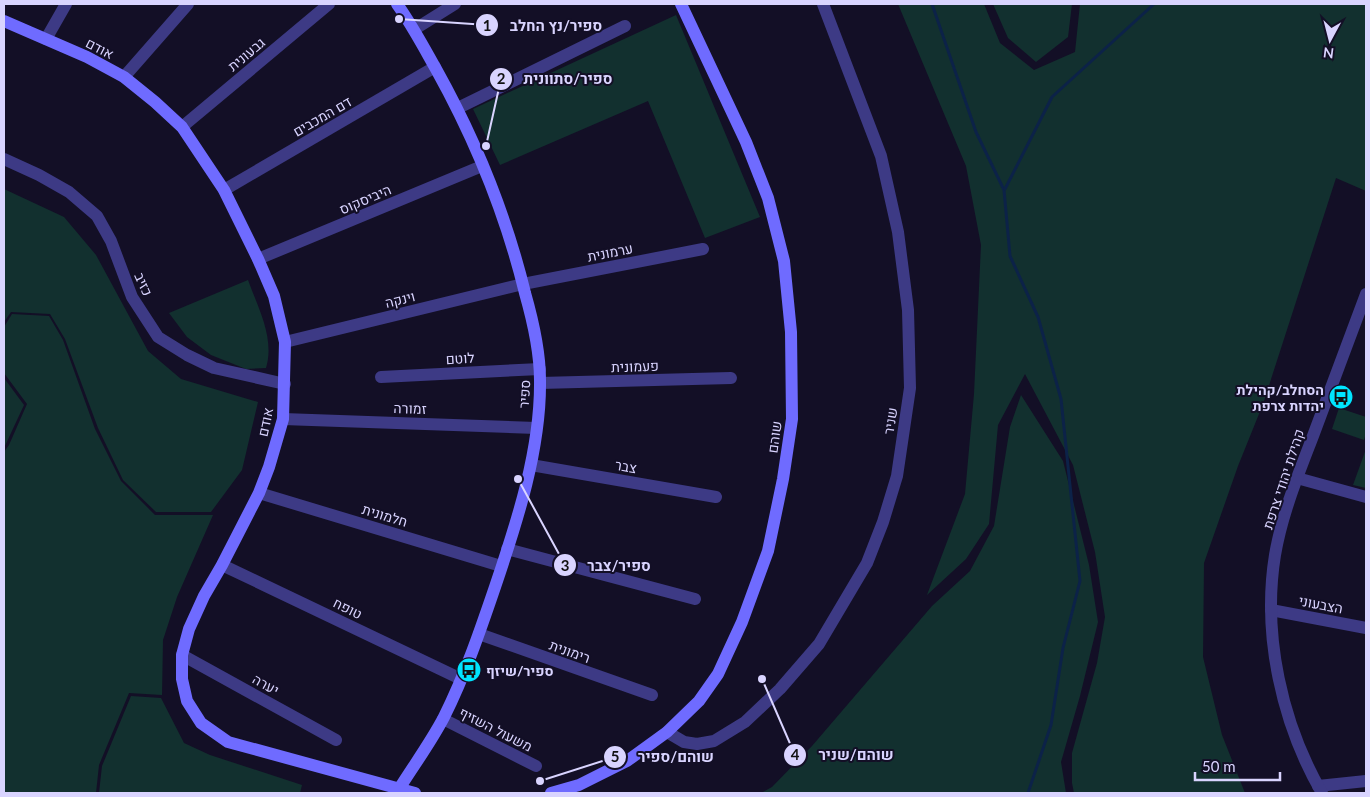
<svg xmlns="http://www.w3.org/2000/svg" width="1370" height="797" viewBox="0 0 1370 797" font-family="Lato,Heebo,sans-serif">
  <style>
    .green { fill: #12302f }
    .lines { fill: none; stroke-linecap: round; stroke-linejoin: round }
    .stream { stroke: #0c2248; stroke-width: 3 }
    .street { stroke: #3d3a85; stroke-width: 12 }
    .secondary { stroke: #6f6bff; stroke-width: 12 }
    .labels { text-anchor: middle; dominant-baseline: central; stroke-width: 4; stroke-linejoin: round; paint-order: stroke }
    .street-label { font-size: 14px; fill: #d9d4ff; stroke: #130f26 }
    .poi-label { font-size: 14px; font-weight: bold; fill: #d9d4ff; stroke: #130f26; text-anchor: end }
    .leader { fill: none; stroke: #d9d4ff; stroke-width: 2 }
    .callout-dot { fill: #d9d4ff; stroke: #130f26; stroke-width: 2 }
    .mark-label { font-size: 15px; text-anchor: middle; font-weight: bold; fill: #111 }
    .callout-label { font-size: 15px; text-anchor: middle; font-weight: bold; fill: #d9d4ff; stroke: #130f26; stroke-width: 4; stroke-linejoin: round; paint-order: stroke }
  </style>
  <rect width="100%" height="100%" fill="#130f26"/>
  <g class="green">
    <path d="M898 4H984L1000 43 1034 70 1075 52 1080 4H1366V191L1336 178 1263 404 1238 466 1204 563 1203 657 1222 735 1245 793H1074L1072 783V753L1097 663 1105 617 1095 552 1073 465 1025 374 998 425 989 524 966 559 927 595 965 494 974 394 981 245 966 166Z"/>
    <path d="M993 4H1072L1068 37 1036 62 1008 38Z"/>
    <path d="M676 15 760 217 705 238 648 101 500 165 473 109Z"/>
    <path d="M4 189 64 217 96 255 148 351 181 379 258 402 242 470 211 512H156L123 480 98 428 65 339 50 314 11 312 4 322Z"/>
    <path d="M248 280C258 308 275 338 266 368L246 369 211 355 187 337 169 313Z"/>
    <path d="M12 314 49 316 63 340 95 429 121 481 155 515H213L177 597 163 640 162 695 129 693 99 765 96 793H4V452L9 445 27 404 4 373V327Z"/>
    <path d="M4 378 24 405 4 448Z"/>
    <path d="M1021 395 1063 461 1089 565 1098 622 1080 696 1061 762 1066 793H761L772 787 812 746 932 606 970 571 994 526 1010 427Z"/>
    <path d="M1339 408 1366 417V433L1364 440 1332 429Z"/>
    <path d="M1366 449V488L1353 485Z"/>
    <path d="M131 696 161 698 184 743 210 755 302 785 300 793H99L102 766Z"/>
  </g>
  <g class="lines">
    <g class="stream">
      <path d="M932 4 976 132 1004 190 1010 256 1038 317 1061 399 1080 581 1063 648 1051 725 1028 793"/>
      <path d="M1005 189 1052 97 1154 4"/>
    </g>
    <g class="street">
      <path d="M415 29 455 4"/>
      <path d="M46 39 66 4"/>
      <path d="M124 77 188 4"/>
      <path d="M458 108 625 26"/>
      <path d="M182 127 329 4"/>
      <path d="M4 159 39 175 69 192 97 216 111 241 132 297 158 337 187 355 214 368 285 384"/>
      <path d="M224 190 435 67"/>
      <path d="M258 259 482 166"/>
      <path d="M285 342 523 284 703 249"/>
      <path d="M381 377 540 369"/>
      <path d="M540 383 731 378"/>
      <path d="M283 419 536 428"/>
      <path d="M531 465 716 497"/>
      <path d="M1297 478 1366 497"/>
      <path d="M259 493 501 566"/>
      <path d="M507 549 695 599"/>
      <path d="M222 565 461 679"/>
      <path d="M1271 610 1366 628"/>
      <path d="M479 634 652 695"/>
      <path d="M182 655 336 740"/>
      <path d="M443 719 536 766"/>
      <path d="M667 732 684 742 697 744 714 741 745 722 780 689 819 644 867 563 883 522 897 476 910 388 908 310 898 232 881 156 823 4"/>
      <path d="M1318 786 1366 781"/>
      <path d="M1322 793C1282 724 1262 635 1275 555 1282 514 1298 475 1313 436 1331 389 1348 341 1366 294"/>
    </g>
    <g class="secondary">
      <path d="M397 4C412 25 423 46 436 69 475 139 506 215 525 293 533 321 540 351 540 380 541 449 517 522 495 587 480 631 465 675 444 717 431 742 414 765 399 789"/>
      <path d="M4 21 87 57 124 77 155 102 182 127 224 190 258 259 274 296 285 342 283 419 269 467 259 493 222 565 204 596 189 629 182 655V679L187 701 201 723 228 742 415 793"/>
      <path d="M551 793 579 785 627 761 667 732 699 701 718 674 742 622 768 551 783 479 792 419 791 332 784 261 768 198 746 142 681 4"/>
    </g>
  </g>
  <defs>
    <symbol id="bus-disc" viewBox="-11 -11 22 22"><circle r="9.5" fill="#00e5ff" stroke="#130f26"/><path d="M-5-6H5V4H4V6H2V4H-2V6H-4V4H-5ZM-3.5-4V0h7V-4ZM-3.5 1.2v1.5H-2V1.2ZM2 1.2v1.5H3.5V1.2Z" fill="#111"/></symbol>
  </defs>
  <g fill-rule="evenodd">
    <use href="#bus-disc" x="1327" y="383" width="28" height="28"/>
    <use href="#bus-disc" x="455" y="656" width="28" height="28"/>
  </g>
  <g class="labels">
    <g class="street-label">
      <text transform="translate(100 48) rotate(27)">אודם</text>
      <text transform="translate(246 54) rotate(-40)">גבעונית</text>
      <text transform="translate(322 116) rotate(-30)">דם המכבים</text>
      <text transform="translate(365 199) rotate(-23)">היביסקוס</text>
      <text transform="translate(610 252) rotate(-11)">ערמונית</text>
      <text transform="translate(144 284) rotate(66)">כזיב</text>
      <text transform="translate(400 299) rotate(-14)">וינקה</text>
      <text transform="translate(460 358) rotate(-3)">לוטם</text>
      <text transform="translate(635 366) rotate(-2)">פעמונית</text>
      <text transform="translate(524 394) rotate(-86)">ספיר</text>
      <text transform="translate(410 408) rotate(2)">זמורה</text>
      <text transform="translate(890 421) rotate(-81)">שניר</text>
      <text transform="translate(265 422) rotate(-78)">אודם</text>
      <text transform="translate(774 437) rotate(-82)">שוהם</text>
      <text transform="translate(626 466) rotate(10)">צבר</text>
      <text transform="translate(1283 479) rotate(-72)">קהילת יהודי צרפת</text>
      <text transform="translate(385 515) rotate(17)">חלמונית</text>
      <text transform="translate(1321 604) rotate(11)">הצבעוני</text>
      <text transform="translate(348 608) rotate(26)">טופח</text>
      <text transform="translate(570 651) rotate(20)">רימונית</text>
      <text transform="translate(266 684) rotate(29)">יערה</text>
      <text transform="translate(496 729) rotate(27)">משעול השזיף</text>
    </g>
    <g class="poi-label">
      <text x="1324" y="389">הסחלב/קהילת<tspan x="1324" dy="16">יהדות צרפת</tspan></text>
      <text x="486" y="670" text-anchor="start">ספיר/שיזף</text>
    </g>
  </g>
  <path class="leader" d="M399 19L487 25M486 146L501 79M518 479L565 565M762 679L795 755M540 781L615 757"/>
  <g class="callout-dot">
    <circle cx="399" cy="19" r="5"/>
    <circle cx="486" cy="146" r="5"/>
    <circle cx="518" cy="479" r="5"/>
    <circle cx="762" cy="679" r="5"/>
    <circle cx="540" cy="781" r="5"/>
    <circle cx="487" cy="25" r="12"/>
    <circle cx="501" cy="79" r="12"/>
    <circle cx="565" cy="565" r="12"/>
    <circle cx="795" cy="755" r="12"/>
    <circle cx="615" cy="757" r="12"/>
  </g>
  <g class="mark-label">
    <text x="487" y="31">1</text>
    <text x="501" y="84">2</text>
    <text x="565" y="571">3</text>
    <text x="795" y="760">4</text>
    <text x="615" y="762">5</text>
  </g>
  <g class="callout-label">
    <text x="556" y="31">ספיר/נץ החלב</text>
    <text x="568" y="84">ספיר/סתוונית</text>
    <text x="619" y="571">ספיר/צבר</text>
    <text x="856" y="760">שוהם/שניר</text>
    <text x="676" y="762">שוהם/ספיר</text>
  </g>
  <rect width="1370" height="797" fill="none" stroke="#d9d4ff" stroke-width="10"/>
  <g transform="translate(1330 40) rotate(187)" stroke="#130f26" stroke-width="4" paint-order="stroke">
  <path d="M0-4L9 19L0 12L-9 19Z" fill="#d9d4ff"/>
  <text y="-8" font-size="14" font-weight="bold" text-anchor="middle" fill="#d9d4ff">N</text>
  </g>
  <path d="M1195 772v8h85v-8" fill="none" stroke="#d9d4ff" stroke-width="2.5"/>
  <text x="1202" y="772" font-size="15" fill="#d9d4ff" stroke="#130f26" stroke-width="4" paint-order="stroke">50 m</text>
</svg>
